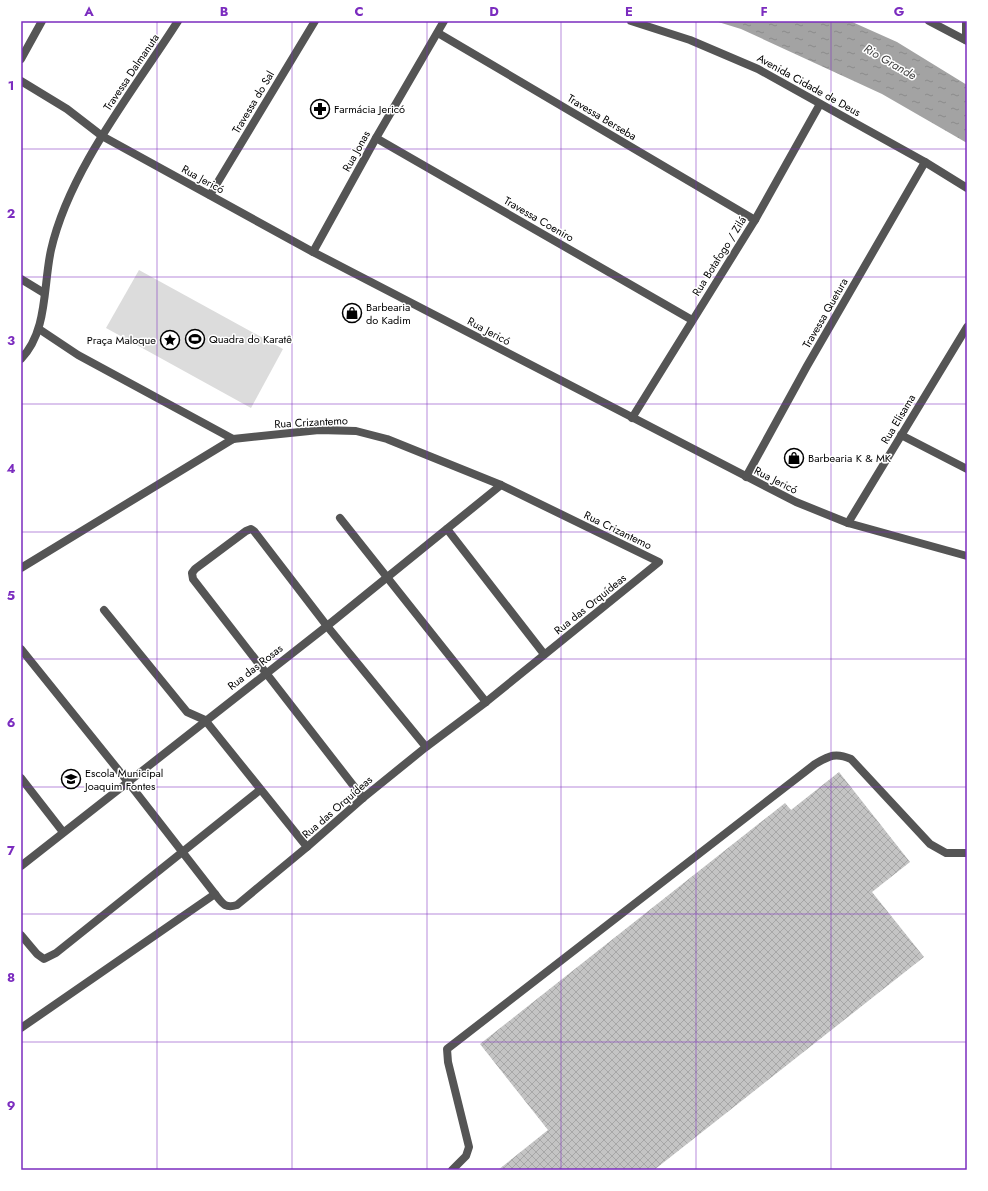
<svg xmlns="http://www.w3.org/2000/svg" width="988" height="1191" viewBox="0 0 988 1191" font-family="Jost,sans-serif">
  <style>
    .pitch { fill: #dcdcdc }
    .water { fill: url(#water-ripples) }
    .building { fill: url(#building-cross-hatch) }
    .lines { fill: none; stroke-linecap: round; stroke-linejoin: round }
    .lane { stroke: #555; stroke-width: 8 }
    .street { stroke: #555; stroke-width: 8 }
    .grid { fill: none; stroke: #7b2cbf; stroke-width: 1; stroke-opacity: 0.55 }
    .labels { text-anchor: middle; dominant-baseline: central; stroke-width: 3; stroke-linejoin: round; paint-order: stroke }
    .street-label { font-size: 11px; fill: #000; stroke: #fff }
    .poi-label { font-size: 11px; fill: #000; stroke: #fff; text-anchor: start }
    .water-label { font-size: 12px; font-style: italic; fill: #444; stroke: #fff }
    .neatline { fill: none; stroke: #7b2cbf; stroke-width: 1.5 }
    .grid-label { font-size: 13px; text-anchor: middle; font-weight: bold; fill: #7b2cbf }
  </style>
  <defs>
    <pattern id="water-ripples" width="26" height="14" patternUnits="userSpaceOnUse"><rect width="26" height="14" fill="#a3a3a3"/><path d="M2 4q2-2 4 0t4 0M15 11q2-2 4 0t4 0" fill="none" stroke="#8b8b8b"/></pattern>
    <pattern id="building-cross-hatch" width="8" height="8" patternUnits="userSpaceOnUse"><rect width="8" height="8" fill="#c4c4c4"/><path d="M0 0l8 8M0 8l8-8" fill="none" stroke="#a7a7a7"/></pattern>
  </defs>
  <rect width="100%" height="100%" fill="#fff"/>
  <path class="pitch" d="M139 270 283 349 251 408 106 328Z"/>
  <path class="water" d="M715 21H850L897 42 967 85V143L882 94 741 29Z"/>
  <path class="building" d="M839 772 910 862 872 892 924 957 654 1170H498L548 1130 480 1044 785 803 791 810Z"/>
  <g class="lines">
    <path class="lane" d="M452 1170 466 1156 469 1147 448 1062 447 1049 815 764C829 756 835 752 851 759L930 844 946 853H967"/>
    <g class="street">
      <path d="M631 21 690 40 758 69 925 162 967 188"/>
      <path d="M929 21 967 41"/>
      <path d="M438 33 755 220"/>
      <path d="M966 40V21"/>
      <path d="M21 59 42 21"/>
      <path d="M21 81 67 109 102 136 313 252 796 502 848 523 967 556"/>
      <path d="M376 138 692 320"/>
      <path d="M210 195 315 21"/>
      <path d="M313 252 376 138 444 21"/>
      <path d="M21 279 44 293"/>
      <path d="M39 329 78 355 233 439"/>
      <path d="M21 359C48 331 43 286 51 250 69 170 134 90 178 21"/>
      <path d="M632 418 755 220 820 104"/>
      <path d="M901 435 967 469"/>
      <path d="M746 477 807 366 925 162"/>
      <path d="M340 518 486 702"/>
      <path d="M848 523 967 327"/>
      <path d="M447 529 544 654"/>
      <path d="M21 568 233 439 319 430 356 431 387 439 501 485 659 562 486 702 426 747 363 798 307 847 237 905C225 909 222 903 215 894L21 1028"/>
      <path d="M104 610 187 712 205 720 307 847"/>
      <path d="M21 649 128 782 215 894"/>
      <path d="M21 778 63 832"/>
      <path d="M363 798 193 579 192 573 195 569 246 531 251 529 254 531 327 626 426 747"/>
      <path d="M21 866 327 626 501 485"/>
      <path d="M21 935 37 954 44 959 56 953 260 790"/>
    </g>
  </g>
  <path class="grid" d="M157 21V1170M292 21V1170M427 21V1170M561 21V1170M696 21V1170M831 21V1170M21 149H967M21 277H967M21 404H967M21 532H967M21 659H967M21 787H967M21 914H967M21 1042H967"/>
  <defs>
    <symbol id="pharmacy-ring" viewBox="-11 -11 22 22"><circle r="9.5" fill="#fff" stroke="#000" stroke-width="1.5"/><path d="M-2-6h4v4h4v4h-4v4h-4v-4h-4v-4h4Z" fill="#000"/></symbol>
    <symbol id="shop-ring" viewBox="-11 -11 22 22"><circle r="9.5" fill="#fff" stroke="#000" stroke-width="1.5"/><path d="M-5-2.5h2.3a2.7 3.5 0 0 1 5.4 0H5L5.5 6h-11ZM-1.5-2.5h3a1.5 2.3 0 0 0-3 0Z" fill="#000"/></symbol>
    <symbol id="stadium-ring" viewBox="-11 -11 22 22"><circle r="9.5" fill="#fff" stroke="#000" stroke-width="1.5"/><path d="M0-5a6.5 5 0 1 0 0 10a6.5 5 0 1 0 0-10ZM-3.5-1.8h7v3.6h-7Z" fill="#000"/></symbol>
    <symbol id="sight-ring" viewBox="-11 -11 22 22"><circle r="9.5" fill="#fff" stroke="#000" stroke-width="1.5"/><path d="M0-6L1.8-2.2L6-1.7L2.9 1.2L3.7 5.4L0 3.3L-3.7 5.4L-2.9 1.2L-6-1.7L-1.8-2.2Z" fill="#000"/></symbol>
    <symbol id="school-ring" viewBox="-11 -11 22 22"><circle r="9.5" fill="#fff" stroke="#000" stroke-width="1.5"/><path d="M0-5L7-2L0 1L-7-2ZM-4 1L0 2.5L4 1V4Q0 6-4 4Z" fill="#000"/></symbol>
  </defs>
  <g fill-rule="evenodd">
    <use href="#pharmacy-ring" x="309" y="98" width="22" height="22"/>
    <use href="#shop-ring" x="341" y="302" width="22" height="22"/>
    <use href="#stadium-ring" x="184" y="328" width="22" height="22"/>
    <use href="#sight-ring" x="159" y="329" width="22" height="22"/>
    <use href="#shop-ring" x="783" y="447" width="22" height="22"/>
    <use href="#school-ring" x="60" y="768" width="22" height="22"/>
  </g>
  <g class="labels">
    <g class="street-label">
      <text transform="translate(131 72) rotate(-56)">Travessa Dalmanuta</text>
      <text transform="translate(809 85) rotate(29)">Avenida Cidade de Deus</text>
      <text transform="translate(253 102) rotate(-59)">Travessa do Sal</text>
      <text transform="translate(602 117) rotate(31)">Travessa Berseba</text>
      <text transform="translate(356 151) rotate(-61)">Rua Jonas</text>
      <text transform="translate(203 179) rotate(29)">Rua Jericó</text>
      <text transform="translate(539 219) rotate(30)">Travessa Coeniro</text>
      <text transform="translate(719 256) rotate(-58)">Rua Botafogo / Zilá</text>
      <text transform="translate(825 313) rotate(-60)">Travessa Quetura</text>
      <text transform="translate(489 331) rotate(28)">Rua Jericó</text>
      <text transform="translate(898 419) rotate(-59)">Rua Elisama</text>
      <text transform="translate(311 422) rotate(-3)">Rua Crizantemo</text>
      <text transform="translate(776 480) rotate(27)">Rua Jericó</text>
      <text transform="translate(618 530) rotate(26)">Rua Crizantemo</text>
      <text transform="translate(590 604) rotate(-39)">Rua das Orquídeas</text>
      <text transform="translate(255 667) rotate(-38)">Rua das Rosas</text>
      <text transform="translate(337 807) rotate(-41)">Rua das Orquídeas</text>
    </g>
    <g class="poi-label">
      <text x="334" y="109">Farmácia Jericó</text>
      <text x="366" y="307">Barbearia<tspan x="366" dy="13">do Kadim</tspan></text>
      <text x="209" y="339">Quadra do Karatê</text>
      <text x="156" y="340" text-anchor="end">Praça Maloque</text>
      <text x="808" y="458">Barbearia K &amp; MK</text>
      <text x="85" y="773">Escola Municipal<tspan x="85" dy="13">Joaquim Fontes</tspan></text>
    </g>
    <g class="water-label">
      <text transform="translate(890 62) rotate(30)">Rio Grande</text>
    </g>
  </g>
  <rect width="988" height="1191" fill="none" stroke="#ffffff" stroke-width="44"/>
  <rect x="22" y="22" width="944" height="1147" class="neatline"/>
  <g class="grid-label">
    <text x="89" y="16">A</text>
    <text x="224" y="16">B</text>
    <text x="359" y="16">C</text>
    <text x="494" y="16">D</text>
    <text x="629" y="16">E</text>
    <text x="764" y="16">F</text>
    <text x="899" y="16">G</text>
    <text x="11" y="90">1</text>
    <text x="11" y="218">2</text>
    <text x="11" y="345">3</text>
    <text x="11" y="473">4</text>
    <text x="11" y="600">5</text>
    <text x="11" y="727">6</text>
    <text x="11" y="855">7</text>
    <text x="11" y="982">8</text>
    <text x="11" y="1110">9</text>
  </g>
</svg>
